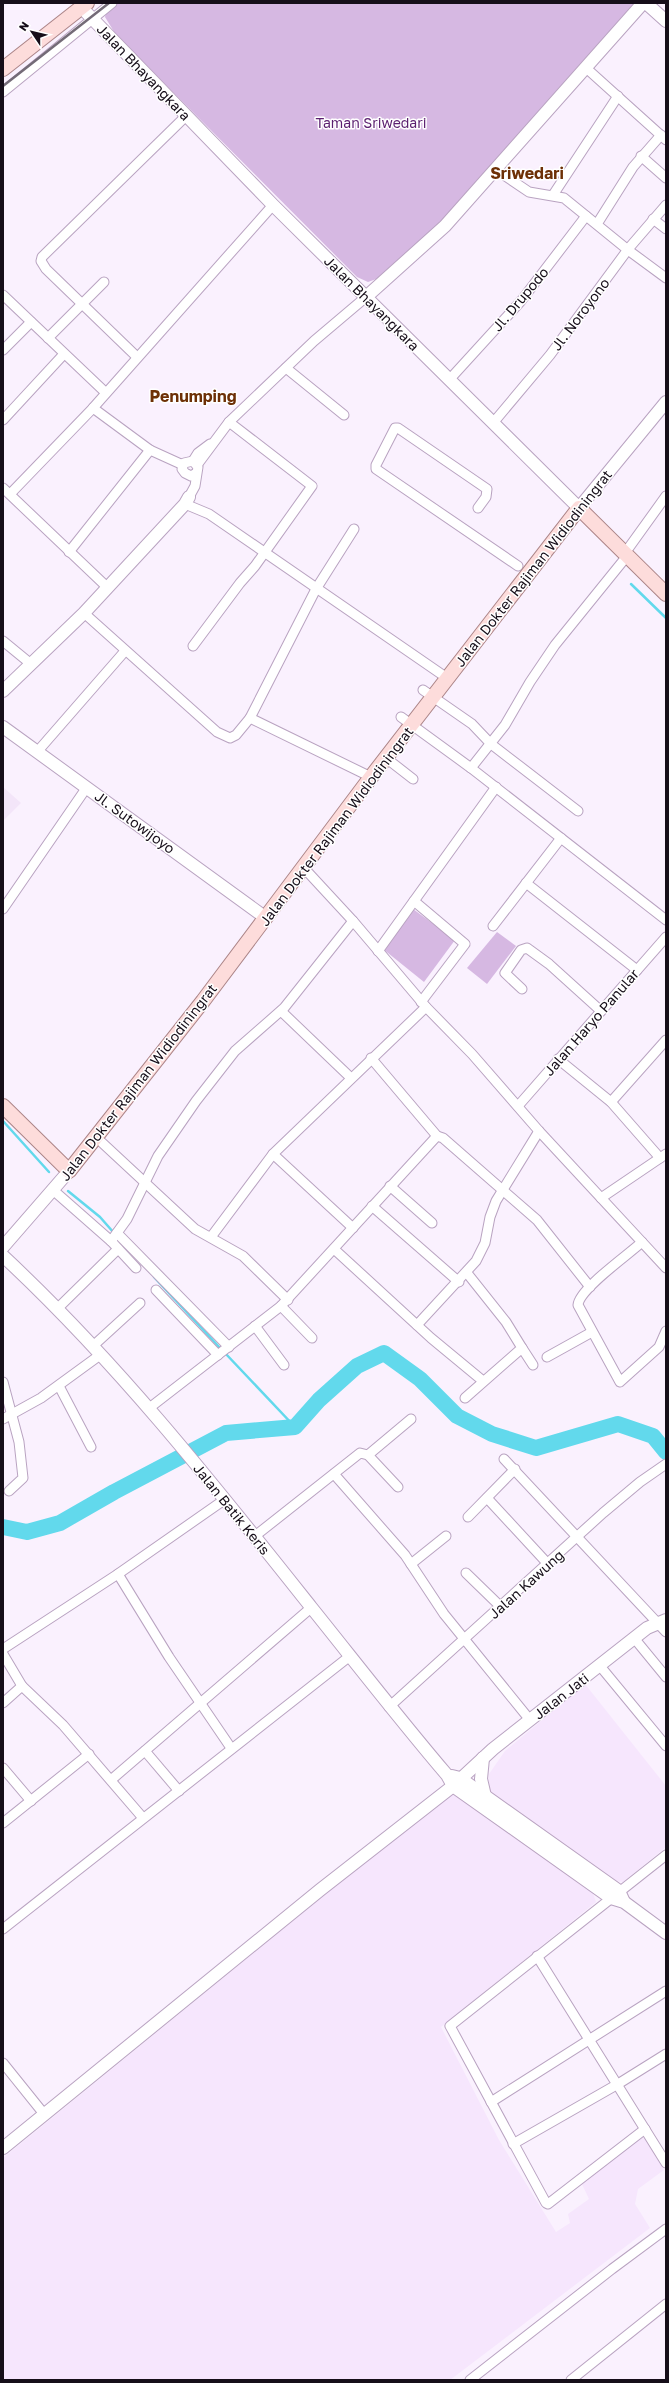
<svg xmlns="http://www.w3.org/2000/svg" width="669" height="2383" viewBox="0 0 669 2383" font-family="'Golos Text',sans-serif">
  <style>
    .built { fill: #f6e6fd }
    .education { fill: #f3e5f9 }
    .green { fill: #d6b8e2 }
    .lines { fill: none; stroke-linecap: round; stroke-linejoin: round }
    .stream { stroke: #62d9ec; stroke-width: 2.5 }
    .river { stroke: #62d9ec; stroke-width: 16 }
    .street-casing { stroke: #b9a3c1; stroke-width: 11 }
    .secondary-casing { stroke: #b9a3c1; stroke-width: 14 }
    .primary-casing { stroke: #ac8588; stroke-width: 16 }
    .street { stroke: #fff; stroke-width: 9 }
    .secondary { stroke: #fff; stroke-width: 12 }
    .primary { stroke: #fddcdb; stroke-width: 14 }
    .rail { stroke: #746b77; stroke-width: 2.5 }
    .labels { text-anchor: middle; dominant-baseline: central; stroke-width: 3; stroke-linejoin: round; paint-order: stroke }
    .street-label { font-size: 14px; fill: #160e19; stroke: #fff }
    .park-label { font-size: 14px; fill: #5b1f6f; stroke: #fff }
    .quarter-label { font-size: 16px; font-weight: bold; fill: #6d3006; stroke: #fff }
  </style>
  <rect width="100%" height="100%" fill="#faf1fe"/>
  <g class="built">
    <path d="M585 1684 666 1786V1847L623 1882 616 1881 499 1799 488 1788 489 1774 505 1751Z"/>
    <path d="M448 1794H458L592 1890 596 1902 441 2027 499 2140 556 2232 570 2223 568 2214 589 2199 580 2180 638 2135 645 2139 664 2170 638 2189 635 2204 650 2228 450 2380H3V2158Z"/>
  </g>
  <path class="education" d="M3 787 21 803 3 821Z"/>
  <g class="green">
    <path d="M118 3H637L431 233 379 278 368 282 357 277 116 35 105 17 106 13Z"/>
    <path d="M413 909 455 940 424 982 383 949Z"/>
    <path d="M497 932 516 946 487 984 467 968Z"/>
  </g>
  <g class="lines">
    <g class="stream">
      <path d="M631 584 666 618"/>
      <path d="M3 1121 49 1172"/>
      <path d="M68 1191 100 1217 114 1233"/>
      <path d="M154 1277 221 1349"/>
      <path d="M225 1353 295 1427"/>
    </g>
    <path class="river" d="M3 1527 27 1532 60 1523 114 1492 226 1433 295 1427 319 1400 357 1366 384 1353 420 1379 457 1416 492 1434 536 1448 618 1424 653 1436 666 1452"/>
    <defs>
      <g id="street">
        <path d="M585 67 666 140"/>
        <path d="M3 92 112 3"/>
        <path d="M641 156 666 178"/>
        <path d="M495 169 529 192 564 198 628 250"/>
        <path d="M553 195 618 96"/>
        <path d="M653 219 666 229"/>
        <path d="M597 224 633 167 661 135"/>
        <path d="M628 250 666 278"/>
        <path d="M3 295 105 392"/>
        <path d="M48 338 104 282"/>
        <path d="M3 350 31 322"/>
        <path d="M137 357 46 269 41 261 42 257 186 116"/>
        <path d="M286 368 344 415"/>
        <path d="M449 380 521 301 586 216"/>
        <path d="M93 408 150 450 183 465"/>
        <path d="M3 420 64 354"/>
        <path d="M493 423 550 355 629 248 666 205"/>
        <path d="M193 461 198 453 210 444"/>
        <path d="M197 465 229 422 314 341 366 297"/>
        <path d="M3 488 108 588"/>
        <path d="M10 494 93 408 273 205"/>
        <path d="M189 497 195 486 198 467 193 461 184 463 182 469 185 473 191 476 196 473"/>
        <path d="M185 504 209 514 447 678"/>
        <path d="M478 508 486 497 487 489 398 428H395L376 465V469L518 566"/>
        <path d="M69 552 150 450"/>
        <path d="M625 553 666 496"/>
        <path d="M84 613 217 732 230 738 236 735 250 718 316 589 354 529"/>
        <path d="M3 641 31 664"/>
        <path d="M193 646 240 583 255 566 312 486 229 422"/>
        <path d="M423 690 472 724 491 744 578 811"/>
        <path d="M401 717 471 768 666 920"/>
        <path d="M250 718 371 777"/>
        <path d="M37 752 125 651"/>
        <path d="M386 758 413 779"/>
        <path d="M471 768 505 725 530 682 555 645 627 556"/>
        <path d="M304 868 353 921 426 1007 472 1054 539 1131 666 1268"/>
        <path d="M526 883 637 970"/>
        <path d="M414 901 465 944 421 1002"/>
        <path d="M3 909 87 787"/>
        <path d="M493 926 561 838"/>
        <path d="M378 951 496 787"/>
        <path d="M522 989 505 973 521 950 527 948 549 964 601 1011"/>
        <path d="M281 1011 351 1078"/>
        <path d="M371 1058 437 1136"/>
        <path d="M558 1059 611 1102 660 1158"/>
        <path d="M611 1102 666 1040"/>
        <path d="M518 1106 666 937"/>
        <path d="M97 1138 195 1229 243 1256 288 1300"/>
        <path d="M273 1154 353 1228"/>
        <path d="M390 1186 432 1223"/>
        <path d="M53 1190 111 1241 136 1268"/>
        <path d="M601 1198 666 1154"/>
        <path d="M372 1206 459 1282"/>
        <path d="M117 1233 229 1347"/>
        <path d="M211 1237 273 1154 426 1007"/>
        <path d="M111 1241 127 1219 158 1156 196 1101 235 1051 284 1008 353 921"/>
        <path d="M642 1242C628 1255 579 1289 578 1305L620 1382 659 1347 666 1331"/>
        <path d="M334 1249 431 1338 483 1381"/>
        <path d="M156 1290 218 1355"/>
        <path d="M281 1306 312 1338"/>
        <path d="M58 1308 118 1249"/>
        <path d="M417 1325 476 1261 485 1243 490 1217 496 1201 539 1131"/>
        <path d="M255 1326 284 1365"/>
        <path d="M93 1346 140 1303"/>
        <path d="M522 1348 533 1365"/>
        <path d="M547 1357 592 1332"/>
        <path d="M3 1382 19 1442 23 1478 9 1491"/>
        <path d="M59 1386 91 1447"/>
        <path d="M465 1398 522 1348 506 1322 467 1273"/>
        <path d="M148 1409 281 1306 437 1136 443 1138 537 1220 590 1287"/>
        <path d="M3 1419 41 1398 100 1355"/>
        <path d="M368 1455 411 1419"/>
        <path d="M504 1459 666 1632"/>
        <path d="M334 1474 405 1555 444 1614 530 1720"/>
        <path d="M487 1498 548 1564"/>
        <path d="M468 1517 515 1469"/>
        <path d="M255 1536 360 1453 368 1455 398 1487"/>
        <path d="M411 1564 446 1536"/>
        <path d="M466 1573 501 1607"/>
        <path d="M118 1574 169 1657 231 1748"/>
        <path d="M634 1638 666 1677"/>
        <path d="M3 1649 118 1574 224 1500"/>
        <path d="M3 1654 22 1686"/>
        <path d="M600 1666 666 1746"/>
        <path d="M3 1703 22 1686 63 1725 143 1818"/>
        <path d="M389 1707 603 1513 640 1482 666 1464"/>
        <path d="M145 1751 179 1791"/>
        <path d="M3 1768 31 1801"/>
        <path d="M111 1780 312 1607"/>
        <path d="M3 1823 89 1754"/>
        <path d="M3 1929 350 1656"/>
        <path d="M537 1956 666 2163"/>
        <path d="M3 2063 44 2114"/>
        <path d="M491 2102 666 1991"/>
        <path d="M645 2129 548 2204 546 2203 450 2026 666 1855"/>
        <path d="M513 2144 618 2084 666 2054"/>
        <path d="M470 2380 612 2269 666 2229"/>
        <path d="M571 2380 666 2304"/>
      </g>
      <g id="secondary">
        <path d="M646 3 666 21"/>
        <path d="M81 7 273 205 579 508 666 402"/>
        <path d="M366 297 445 226 643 3"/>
        <path d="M3 691 84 613 185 504 189 497"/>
        <path d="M3 727 266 918"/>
        <path d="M3 1247 69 1171"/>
        <path d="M3 1256C117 1362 214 1485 311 1607 356 1663 400 1720 447 1775L453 1786 611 1898 624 1902 666 1933"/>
        <path d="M483 1758 481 1779 485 1796"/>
        <path d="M452 1776 460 1778 619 1891 624 1902"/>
        <path d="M3 2148 320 1890 453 1786 493 1749 647 1628 666 1620"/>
      </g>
      <g id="primary">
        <path d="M3 69 87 3"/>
        <path d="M3 1106 69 1171 203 1001 371 777 579 508 666 594"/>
      </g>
    </defs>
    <use href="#street" class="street-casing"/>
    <use href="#secondary" class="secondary-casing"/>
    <use href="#primary" class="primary-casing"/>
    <use href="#street" class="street"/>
    <use href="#secondary" class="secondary"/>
    <use href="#primary" class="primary"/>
    <path class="rail" d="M3 86 109 3"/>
  </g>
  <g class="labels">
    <g class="street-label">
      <text transform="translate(144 72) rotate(46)">Jalan Bhayangkara</text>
      <text transform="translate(520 299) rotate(-50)">Jl. Drupodo</text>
      <text transform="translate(372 303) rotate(45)">Jalan Bhayangkara</text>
      <text transform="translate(580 314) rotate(-53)">Jl. Noroyono</text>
      <text transform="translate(533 568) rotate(-52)">Jalan Dokter Rajiman Widiodiningrat</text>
      <text transform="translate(135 822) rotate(36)">Jl. Sutowijoyo</text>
      <text transform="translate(336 826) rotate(-53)">Jalan Dokter Rajiman Widiodiningrat</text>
      <text transform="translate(591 1022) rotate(-49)">Jalan Haryo Panular</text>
      <text transform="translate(138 1082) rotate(-52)">Jalan Dokter Rajiman Widiodiningrat</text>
      <text transform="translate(232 1509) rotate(51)">Jalan Batik Keris</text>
      <text transform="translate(526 1584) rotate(-42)">Jalan Kawung</text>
      <text transform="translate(561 1696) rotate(-38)">Jalan Jati</text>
    </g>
    <g class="park-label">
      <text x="371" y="122">Taman Sriwedari</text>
    </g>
    <g class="quarter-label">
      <text x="527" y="173">Sriwedari</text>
      <text x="193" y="396">Penumping</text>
    </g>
  </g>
  <rect width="669" height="2383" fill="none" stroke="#160e19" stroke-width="8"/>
  <g transform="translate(32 32) rotate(305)" stroke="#ffffff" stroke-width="3" paint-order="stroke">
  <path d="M0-3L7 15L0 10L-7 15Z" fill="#160e19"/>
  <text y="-6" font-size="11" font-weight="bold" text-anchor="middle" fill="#160e19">N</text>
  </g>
</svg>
